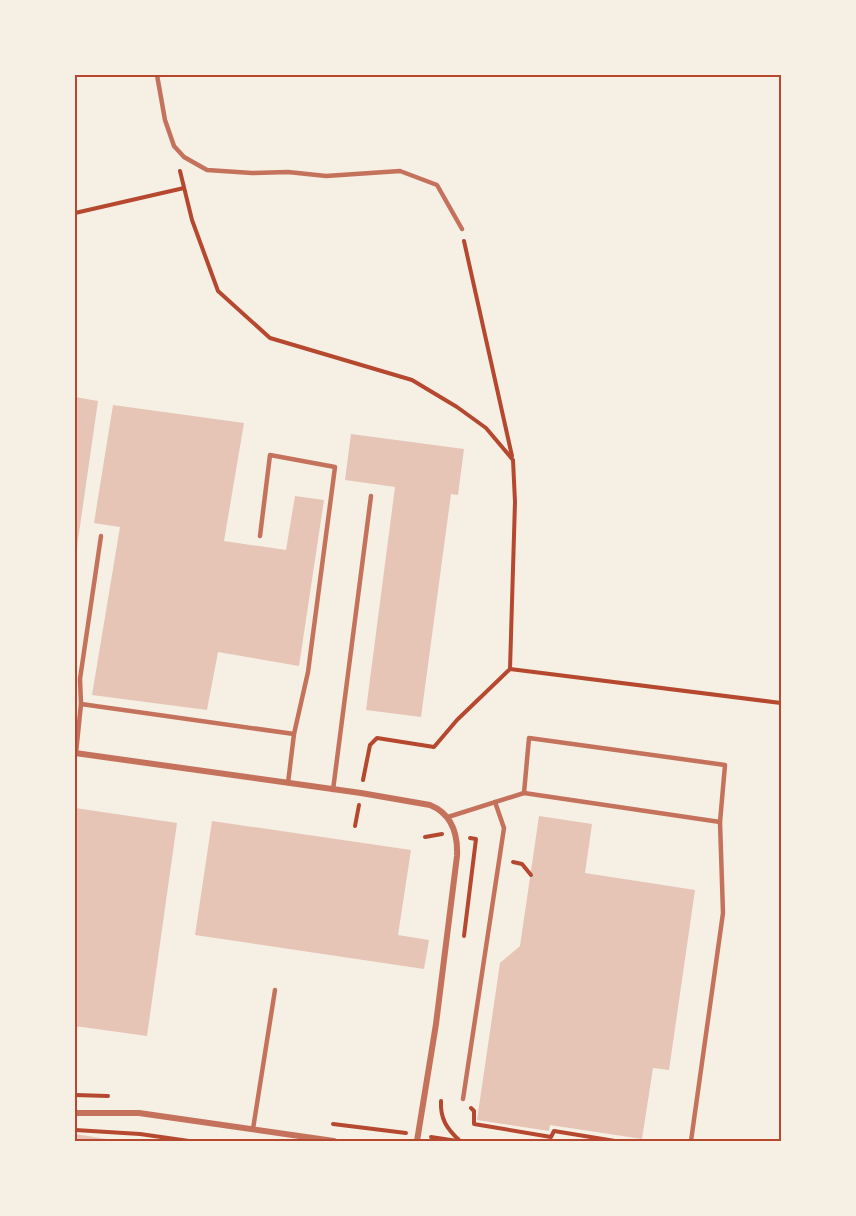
<svg xmlns="http://www.w3.org/2000/svg" width="856" height="1216" viewBox="0 0 856 1216" font-family="Jost,sans-serif">
  <style>
    .building { fill: #e6c5b7 }
    .lines { fill: none; stroke-linecap: round; stroke-linejoin: round }
    .path { stroke: #b5482f; stroke-width: 4 }
    .service { stroke: #c5725c; stroke-width: 4.5 }
    .minor { stroke: #c5725c; stroke-width: 6 }
    .neatline { fill: none; stroke: #b5482f; stroke-width: 2 }
  </style>
  <rect width="100%" height="100%" fill="#f6efe4"/>
  <g class="building">
    <path d="M75 397 98 401 76 554H75Z"/>
    <path d="M113 405 244 423 224 541 286 550 295 496 324 500 299 666 218 652 207 710 92 695 120 527 94 523Z"/>
    <path d="M351 434 464 449 458 495 451 494 421 717 366 710 395 487 345 480Z"/>
    <path d="M75 808 177 823 147 1036 75 1026Z"/>
    <path d="M539 816 592 824 585 873 695 890 669 1070 653 1068 642 1139 550 1125 549 1131 477 1120 500 963 520 946Z"/>
    <path d="M212 821 411 850 398 935 429 940 424 969 195 935Z"/>
    <path d="M75 1134 113 1140V1141H75Z"/>
  </g>
  <g class="lines">
    <g class="path">
      <path d="M180 171 192 220 218 291 270 338 412 380 457 407 486 428 513 460 515 502 510 669"/>
      <path d="M75 213 184 188"/>
      <path d="M464 241 512 456"/>
      <path d="M363 780 370 745 377 738 434 747 457 720 510 669 781 703"/>
      <path d="M355 826 359 805"/>
      <path d="M425 837 442 834"/>
      <path d="M513 862 522 864 531 875"/>
      <path d="M464 936 476 839 470 838"/>
      <path d="M75 1095 108 1096"/>
      <path d="M441 1101C440 1119 447 1129 460 1141"/>
      <path d="M471 1108 474 1111V1124L551 1137 554 1131 615 1141"/>
      <path d="M333 1124 406 1133"/>
      <path d="M75 1130 140 1134 189 1141"/>
      <path d="M431 1137 457 1141"/>
    </g>
    <g class="service">
      <path d="M157 75 165 120 174 146 184 157 207 170 252 173 288 172 326 176 400 171 437 185 462 229"/>
      <path d="M260 536 270 455 335 467 308 672 294 734 288 783"/>
      <path d="M81 704 294 734"/>
      <path d="M76 753 81 704 80 679 101 536"/>
      <path d="M333 790 371 496"/>
      <path d="M524 793 529 738 725 765 720 822"/>
      <path d="M448 817 524 793 720 822 723 913 691 1141"/>
      <path d="M463 1099 504 828 495 802"/>
      <path d="M253 1129 275 990"/>
    </g>
    <g class="minor">
      <path d="M75 753 361 793 430 805C452 814 458 834 457 856L436 1024 417 1141"/>
      <path d="M75 1113H139L334 1141"/>
    </g>
  </g>
  <rect width="856" height="1216" fill="none" stroke="#f6efe4" stroke-width="153"/>
  <rect x="76" y="76" width="704" height="1064" class="neatline"/>
</svg>
